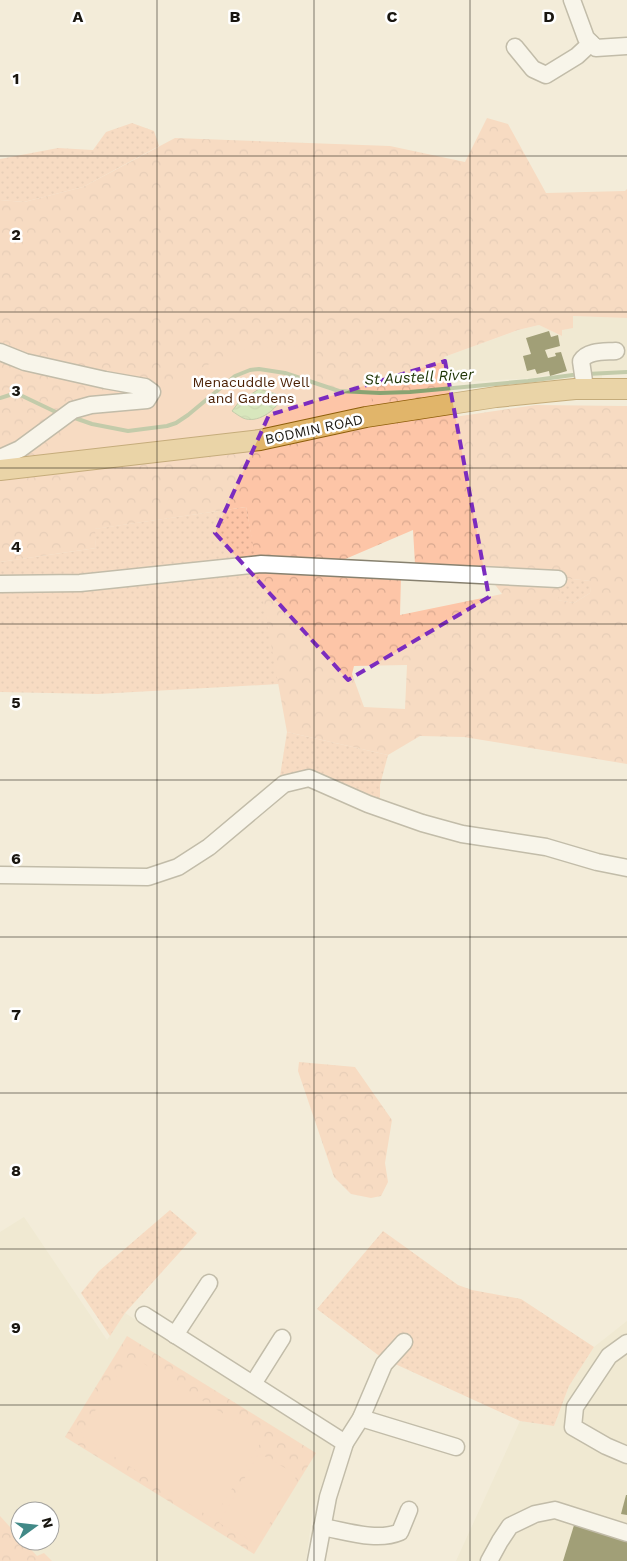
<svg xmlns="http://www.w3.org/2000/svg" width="627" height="1561" viewBox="0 0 627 1561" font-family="'Work Sans',sans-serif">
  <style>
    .built { fill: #ede4c9; fill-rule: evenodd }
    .grass { fill: url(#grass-dots) }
    .forest { fill: url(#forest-crowns); fill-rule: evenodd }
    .garden { fill: #fdc5a7 }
    .water { fill: url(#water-waves); stroke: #89a372 }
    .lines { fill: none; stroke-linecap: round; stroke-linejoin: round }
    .stream { stroke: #89a372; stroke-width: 4 }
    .building { fill: #3e4000 }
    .minor-casing { stroke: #87816f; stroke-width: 19 }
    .major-casing { stroke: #8e5e0a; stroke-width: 22 }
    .minor { stroke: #fff; stroke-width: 16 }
    .major { stroke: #e1b56a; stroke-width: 20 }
    .marked { fill: none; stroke: #7b2cbf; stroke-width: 4; stroke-dasharray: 10 6; stroke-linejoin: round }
    .grid { fill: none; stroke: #191610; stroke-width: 1; stroke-opacity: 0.55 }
    .labels { text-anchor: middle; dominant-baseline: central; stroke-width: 5; stroke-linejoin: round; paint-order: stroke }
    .park-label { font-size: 14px; fill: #481d00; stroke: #fff }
    .street-label { font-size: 14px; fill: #191610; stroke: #fff }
    .water-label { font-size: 15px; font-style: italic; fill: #1d3404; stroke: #fff }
    .grid-label { font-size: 16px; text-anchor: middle; font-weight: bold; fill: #191610; stroke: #fff; stroke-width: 5; stroke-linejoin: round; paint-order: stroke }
  </style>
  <defs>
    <pattern id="grass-dots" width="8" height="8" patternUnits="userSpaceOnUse" patternTransform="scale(1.25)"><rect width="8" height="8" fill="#fdc5a7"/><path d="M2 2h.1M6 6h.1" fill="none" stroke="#d8a88f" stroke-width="1.8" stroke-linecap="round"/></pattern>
    <pattern id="forest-crowns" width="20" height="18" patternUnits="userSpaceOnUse" patternTransform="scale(1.25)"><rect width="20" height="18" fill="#fdc5a7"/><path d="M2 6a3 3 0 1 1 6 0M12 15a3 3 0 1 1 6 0" fill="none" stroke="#d8a88f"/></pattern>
    <pattern id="water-waves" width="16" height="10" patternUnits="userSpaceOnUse" patternTransform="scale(1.25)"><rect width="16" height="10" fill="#b9df9c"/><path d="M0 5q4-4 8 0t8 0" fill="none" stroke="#9ebf85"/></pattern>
  </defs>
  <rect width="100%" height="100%" fill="#f3ecd9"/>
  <g class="built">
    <path d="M573 316 627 318V371L602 372V378L574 377 573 370H566L533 378 448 383 444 357 519 330 539 325 562 336V330Z"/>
    <path d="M24 1217 107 1340 125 1313 331 1445 330 1461 313 1509 306 1561H0V1232ZM20 1511H50V1541H20Z"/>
    <path d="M627 1321V1561H456L520 1421 554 1426 569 1386 594 1347Z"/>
  </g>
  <g class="grass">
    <path d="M132 123 154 131 159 146 83 187 24 202 0 200V159L58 148 93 150 106 132Z"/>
    <path d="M246 507 256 557 0 585V562L96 548 94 529Z"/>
    <path d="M258 567 279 684 98 694 0 692V587Z"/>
    <path d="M562 578 592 581 590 593 574 603 557 600Z"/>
    <path d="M287 732 388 755 380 785V801L310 772 280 776Z"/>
    <path d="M170 1210 197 1233 125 1313 110 1336 81 1293 99 1271Z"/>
    <path d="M383 1231 458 1285 472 1290 521 1299 594 1347 569 1386 554 1426 520 1421 382 1358 317 1309Z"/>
  </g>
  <g class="forest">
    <path d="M487 118 508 124 546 193 625 191 627 189V318L573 316V328L562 330V336L539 325 518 330 444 357 454 417 536 405 627 406V764L464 737 420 736 388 755 287 732 246 507 95 529 96 548 0 562V200L24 202 83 187 175 138 390 146 465 162ZM413 530 415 564 484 570 502 594 400 615 401 576 342 575 343 560ZM562 578 591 581 590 593 574 603 558 600ZM407 665 405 709 364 707 352 674 354 666Z"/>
    <path d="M299 1062 355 1067 392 1120 385 1163 388 1182 381 1196 371 1198 351 1194 334 1177 298 1071Z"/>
    <path d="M127 1336 316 1453 254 1554 65 1437Z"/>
    <path d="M0 1516 20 1538V1541H23L37 1556 44 1553 52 1561H0Z"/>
  </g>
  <g class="garden">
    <path d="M318 345 315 364 319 385 339 393 372 395 371 410 262 430 65 458 60 424 68 416 152 395 168 384 226 356 246 349Z"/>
    <path d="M130 1355 263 1439 213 1519 80 1435Z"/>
    <path d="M259 1453 297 1475 258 1544 219 1523Z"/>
  </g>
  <path class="water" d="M259 389 276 394 281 399C275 411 257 424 243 418 239 416 235 413 232 411L239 402Z"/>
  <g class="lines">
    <g class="stream">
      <path d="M587 374 627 372"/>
      <path d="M0 398 16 393 60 414"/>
      <path d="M72 417 92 424 128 431 167 426 176 423 188 415 235 376 250 370 259 369 285 373 339 391 380 393 410 392 528 381 580 374"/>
    </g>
  </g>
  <g class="building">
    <path d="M549 331 551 337 558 335 560 346 545 350 548 358 556 356 555 353 561 352 567 371 550 376 549 371 537 374 535 369 527 371 523 356 531 354 526 338Z"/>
    <path d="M626 1495H627V1515L621 1514Z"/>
    <path d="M575 1522 627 1537V1561H563Z"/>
  </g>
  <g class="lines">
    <defs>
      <g id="minor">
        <path d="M572 0 586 38 596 48 627 46"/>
        <path d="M515 47 533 69 546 75 577 56 591 43"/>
        <path d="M0 352 25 362 105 380 145 387 152 392 147 400 91 405 73 410 20 449 0 458"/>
        <path d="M585 388 581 361C588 350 605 352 616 351"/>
        <path d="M0 584 80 583 261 564 558 579"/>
        <path d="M0 875 148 877 178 867 209 847 284 784 309 778 368 804 422 823 462 834 546 847 597 862 627 868"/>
        <path d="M144 1315 345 1443"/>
        <path d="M175 1335 209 1283"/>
        <path d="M627 1343 609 1356 575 1407 573 1427 606 1446 627 1455"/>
        <path d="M253 1384 282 1338"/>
        <path d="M361 1418 456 1447"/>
        <path d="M322 1527C346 1531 377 1542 400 1532L409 1510"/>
        <path d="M316 1561 328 1497 345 1443 361 1418 384 1364 404 1342"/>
        <path d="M489 1561 500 1541 510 1526 535 1514 555 1510 627 1533"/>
      </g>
      <path id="major" d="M0 470 260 440 366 417 496 397 575 389H627"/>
    </defs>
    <use href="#minor" class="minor-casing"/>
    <use href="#major" class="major-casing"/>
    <use href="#minor" class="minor"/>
    <use href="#major" class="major"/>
  </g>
  <path d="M0 0H627V1561H0ZM445 361 489 597 348 680 215 533 269 415Z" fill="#f3ecd9" fill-opacity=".55" fill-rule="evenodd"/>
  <path class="marked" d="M445 361 489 597 348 680 215 533 269 415Z"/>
  <path class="grid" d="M157 0V1561M314 0V1561M470 0V1561M0 156H627M0 312H627M0 468H627M0 624H627M0 780H627M0 937H627M0 1093H627M0 1249H627M0 1405H627"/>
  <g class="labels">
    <g class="park-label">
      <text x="251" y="382">Menacuddle Well<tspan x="251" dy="16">and Gardens</tspan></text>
    </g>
    <g class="street-label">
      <text transform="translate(314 429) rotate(-12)">BODMIN ROAD</text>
    </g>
    <g class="water-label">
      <text transform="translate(419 377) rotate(-3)">St Austell River</text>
    </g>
  </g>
  <g class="grid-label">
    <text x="78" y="22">A</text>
    <text x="235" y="22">B</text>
    <text x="392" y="22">C</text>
    <text x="549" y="22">D</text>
    <text x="16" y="84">1</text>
    <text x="16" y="240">2</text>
    <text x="16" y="396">3</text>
    <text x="16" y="552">4</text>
    <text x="16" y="708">5</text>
    <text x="16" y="864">6</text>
    <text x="16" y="1020">7</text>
    <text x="16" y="1176">8</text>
    <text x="16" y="1333">9</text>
  </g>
  <g transform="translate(35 1526) rotate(75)"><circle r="24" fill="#ffffff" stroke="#a3a29f"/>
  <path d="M0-4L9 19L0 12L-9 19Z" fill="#418987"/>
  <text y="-8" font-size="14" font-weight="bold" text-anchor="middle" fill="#191610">N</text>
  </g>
</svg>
